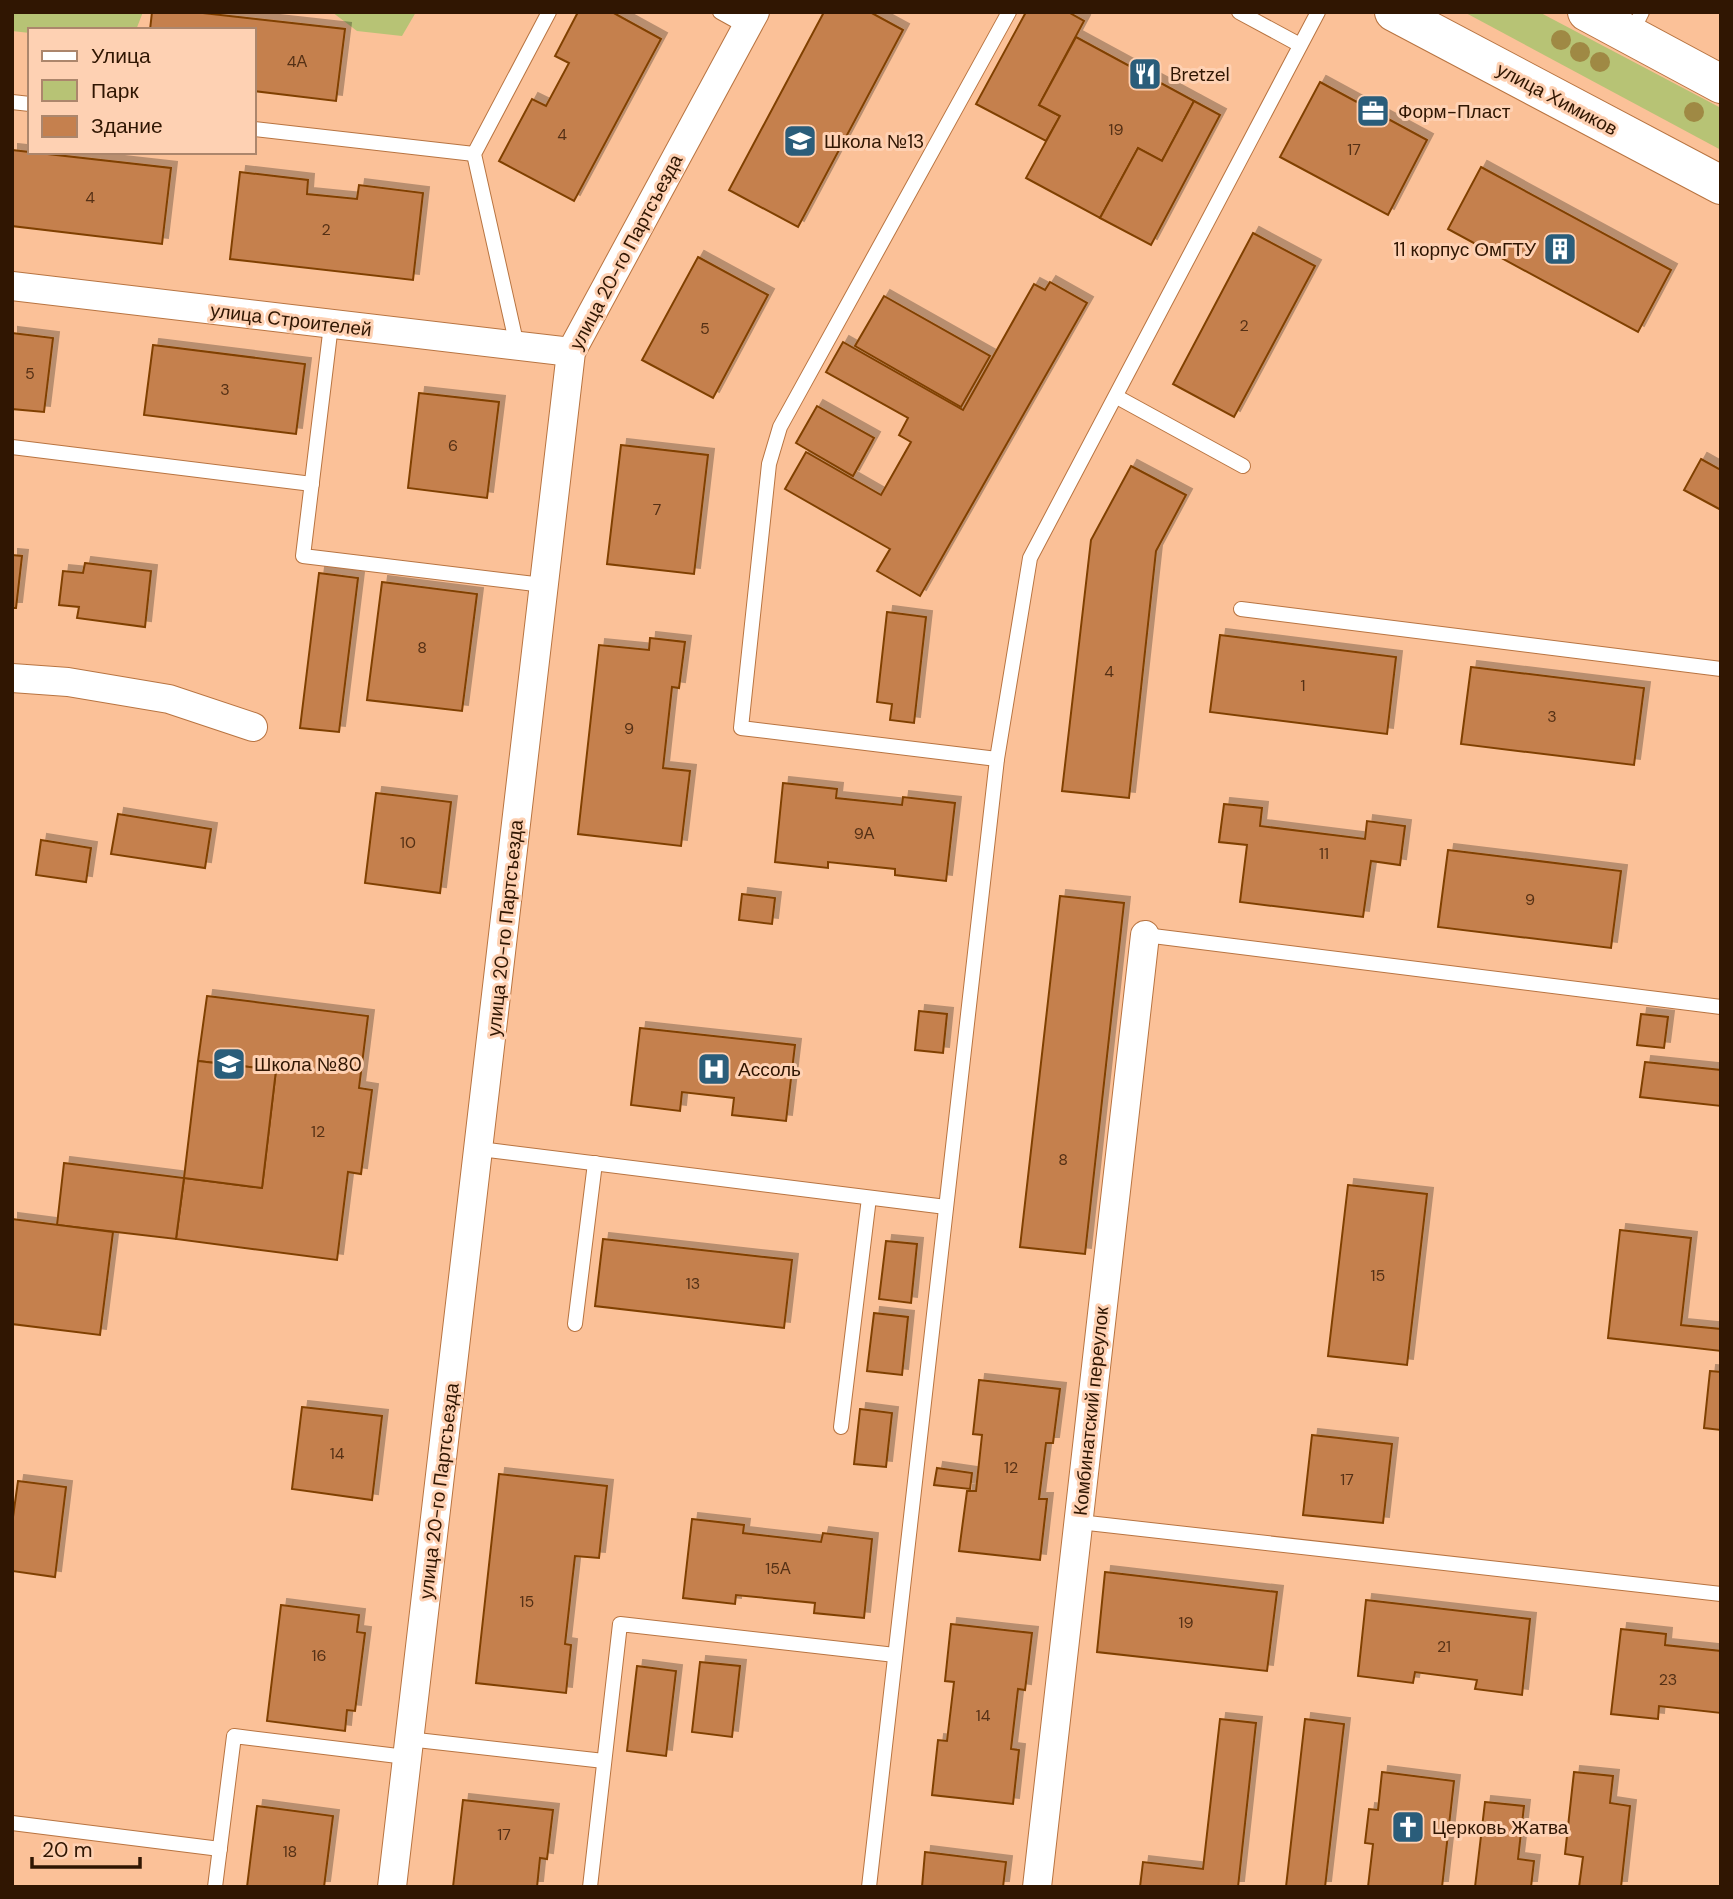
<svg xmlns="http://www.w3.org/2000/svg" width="1733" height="1899" viewBox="0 0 1733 1899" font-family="'DM Sans',sans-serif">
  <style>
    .green { fill: #b7c375 }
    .building { fill: #c5804e; stroke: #804102; stroke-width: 2; filter: url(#shadow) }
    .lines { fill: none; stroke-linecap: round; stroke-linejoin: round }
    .service-casing { stroke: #b87441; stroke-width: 16 }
    .minor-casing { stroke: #b87441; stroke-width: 30 }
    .secondary-casing { stroke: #b87441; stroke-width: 40 }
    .service { stroke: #fff; stroke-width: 14 }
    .minor { stroke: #fff; stroke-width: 28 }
    .secondary { stroke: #fff; stroke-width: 38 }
    .tree { fill: #9f8944 }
    .labels { text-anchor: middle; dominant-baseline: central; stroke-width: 6; stroke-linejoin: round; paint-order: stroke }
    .number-label { font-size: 16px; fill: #553015 }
    .poi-label { font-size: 19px; fill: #301602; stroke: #fed1b3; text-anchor: start }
    .street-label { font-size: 19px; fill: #301602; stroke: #fed1b3 }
  </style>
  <defs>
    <filter id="shadow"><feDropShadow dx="6" dy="-6" stdDeviation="0" flood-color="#0004"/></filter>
  </defs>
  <rect width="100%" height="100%" fill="#fbc198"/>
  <g class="green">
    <path d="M12 12H143L136 30H30V33L12 31Z"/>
    <path d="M332 12H416L402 36 357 31Z"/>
    <path d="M1464 12H1539L1721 108V150Z"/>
  </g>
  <g class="building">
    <path d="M152 12H194L345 29 336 101 254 91V30H150Z"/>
    <path d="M578 12H612L661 39 574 201 499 161 532 99 546 106 569 63 555 56Z"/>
    <path d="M824 12H870L903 30 798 227 729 190Z"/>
    <path d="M1026 12H1068L1084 21 1039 105 1060 116 1046 141 976 104Z"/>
    <path d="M1076 37 1194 101 1162 161 1138 148 1100 218 1026 178 1060 116 1039 105Z"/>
    <path d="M1320 82 1427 140 1388 215 1280 157Z"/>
    <path d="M1194 101 1220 115 1151 245 1100 218 1138 148 1162 161Z"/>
    <path d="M12 150 171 168 162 244 12 226Z"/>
    <path d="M1481 167 1671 270 1638 332 1448 229Z"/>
    <path d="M240 172 308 180 307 194 357 199 359 185 423 193 413 280 230 259Z"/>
    <path d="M1253 233 1315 266 1234 417 1173 384Z"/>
    <path d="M698 257 768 295 713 398 642 360Z"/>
    <path d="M1050 282 1087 303 920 596 877 571 890 549 785 489 806 452 881 495 911 442 899 435 908 418 826 372 843 342 963 410 1034 284 1045 290Z"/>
    <path d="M884 296 990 356 961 407 855 346Z"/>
    <path d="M12 333 53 338 44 412 12 409Z"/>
    <path d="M153 345 305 364 296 434 144 415Z"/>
    <path d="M419 393 499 402 487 498 408 488Z"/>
    <path d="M817 406 874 438 853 476 796 443Z"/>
    <path d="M621 445 708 455 694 574 607 564Z"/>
    <path d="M1701 459 1721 470V510L1684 490Z"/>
    <path d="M1131 466 1186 495 1156 551 1129 798 1062 791 1091 540Z"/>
    <path d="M12 555 22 556 16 608H12Z"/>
    <path d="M85 563 151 571 145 627 77 618 79 607 59 605 63 571 83 573Z"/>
    <path d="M319 573 358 578 339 732 300 728Z"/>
    <path d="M382 582 477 594 462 711 367 700Z"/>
    <path d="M887 612 926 617 914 723 890 720 892 704 877 702Z"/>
    <path d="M1220 635 1396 657 1387 734 1210 712Z"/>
    <path d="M650 638 685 642 679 688 672 687 663 768 690 771 681 846 578 834 599 645 649 650Z"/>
    <path d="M1471 667 1644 688 1634 765 1461 744Z"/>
    <path d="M783 783 837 789 836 798 902 805 903 797 955 803 946 881 895 875V869L828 862V868L775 862Z"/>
    <path d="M376 793 451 802 440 893 365 883Z"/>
    <path d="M1224 804 1262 808 1260 826 1365 839 1367 821 1405 826 1400 865 1371 861 1363 917 1240 902 1247 845 1219 842Z"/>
    <path d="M118 814 211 829 205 868 111 854Z"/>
    <path d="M41 840 91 848 86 882 36 875Z"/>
    <path d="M1448 850 1621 871 1611 948 1438 927Z"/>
    <path d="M742 894 775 898 772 924 739 920Z"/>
    <path d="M1060 896 1124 903 1085 1254 1020 1247Z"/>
    <path d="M207 996 368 1016 359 1088 372 1090 361 1174 348 1172 337 1260 176 1239 184 1178 262 1188 276 1070 198 1061Z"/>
    <path d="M919 1011 947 1014 943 1053 915 1050Z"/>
    <path d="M1641 1014 1668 1017 1664 1048 1637 1045Z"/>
    <path d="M640 1028 795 1045 786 1121 732 1115 734 1098 682 1092 680 1111 631 1105Z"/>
    <path d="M198 1061 276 1070 262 1188 184 1178Z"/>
    <path d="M1645 1062 1721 1070V1106L1640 1097Z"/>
    <path d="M64 1163 184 1178 176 1239 57 1225Z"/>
    <path d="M1348 1185 1427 1194 1407 1365 1328 1356Z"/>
    <path d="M12 1219 113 1232 100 1335 12 1324Z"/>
    <path d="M1620 1230 1691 1238 1681 1325 1721 1329V1351L1608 1338Z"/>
    <path d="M603 1239 792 1260 784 1328 595 1306Z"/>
    <path d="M886 1241 917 1244 911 1303 879 1299Z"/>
    <path d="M874 1313 908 1317 902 1375 867 1371Z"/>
    <path d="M1710 1371 1721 1372V1430L1704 1428Z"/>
    <path d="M979 1380 1060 1389 1053 1443H1046L1039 1499H1047L1040 1560 959 1551 967 1491H976L982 1435 973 1434Z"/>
    <path d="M302 1407 382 1416 372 1500 292 1489Z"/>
    <path d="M860 1409 892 1413 886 1467 854 1464Z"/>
    <path d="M1312 1435 1392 1444 1383 1523 1303 1515Z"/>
    <path d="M937 1468 972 1473 970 1489 934 1485Z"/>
    <path d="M499 1474 607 1486 599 1558 575 1556 565 1644 571 1645 566 1693 476 1683Z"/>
    <path d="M18 1481 66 1487 55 1577 12 1571V1524Z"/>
    <path d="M692 1519 744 1525 743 1533 821 1542 823 1533 872 1539 864 1618 814 1613 815 1603 736 1595 735 1604 683 1598Z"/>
    <path d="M1105 1572 1277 1592 1267 1671 1097 1652Z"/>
    <path d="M1366 1600 1530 1619 1522 1695 1475 1689 1477 1680 1415 1672 1413 1683 1358 1676Z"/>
    <path d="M281 1605 359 1615 357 1632 365 1633 355 1711 347 1710 345 1731 267 1721Z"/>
    <path d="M951 1624 1032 1633 1025 1690 1018 1689 1011 1749 1019 1750 1013 1804 932 1795 938 1740 947 1741 954 1682 945 1681Z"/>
    <path d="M1621 1629 1666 1634 1665 1645 1721 1651V1713L1659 1706 1658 1719 1611 1714Z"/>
    <path d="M700 1662 740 1666 732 1737 692 1732Z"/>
    <path d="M637 1666 676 1671 666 1756 627 1751Z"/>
    <path d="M1220 1719 1256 1723 1238 1887H1140L1143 1862 1203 1869Z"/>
    <path d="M1305 1719 1344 1724 1325 1887H1286Z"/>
    <path d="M1382 1772 1454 1781 1442 1887H1368L1373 1844 1365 1843 1369 1809 1378 1810Z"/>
    <path d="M1574 1772 1613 1776 1610 1803 1630 1806 1621 1887H1579L1583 1857 1565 1854Z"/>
    <path d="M463 1800 553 1810 547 1859 540 1858 537 1887H453Z"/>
    <path d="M1485 1802 1524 1806 1518 1859 1534 1861 1531 1887H1475Z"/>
    <path d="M257 1806 333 1816 324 1887H247Z"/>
    <path d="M925 1852 1006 1862 1003 1887H922Z"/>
  </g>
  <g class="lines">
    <defs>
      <g id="service">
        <path d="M720 12 747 27"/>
        <path d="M1239 12 1300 45"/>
        <path d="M1631 34 1642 12"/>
        <path d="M12 102 30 104"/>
        <path d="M254 129 474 154"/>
        <path d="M331 325 303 556 543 585"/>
        <path d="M517 346 474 154 549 12"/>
        <path d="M1117 397 1243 466"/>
        <path d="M12 447 312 484"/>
        <path d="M1241 609 1721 669"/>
        <path d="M997 759 741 728 769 464 780 427 1009 12"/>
        <path d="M1145 935 1721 1007"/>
        <path d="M480 1149 946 1207"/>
        <path d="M575 1324 595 1163"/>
        <path d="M841 1427 869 1198"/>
        <path d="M1079 1522 1721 1594"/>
        <path d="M408 1739 604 1761"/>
        <path d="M12 1823 220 1849"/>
        <path d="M215 1887 234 1736 406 1757"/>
        <path d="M590 1887 620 1624 895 1655"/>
        <path d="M869 1887 997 759 1030 558 1318 12"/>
      </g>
      <g id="minor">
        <path d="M12 286 571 352"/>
        <path d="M12 678 68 682 169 699 253 727"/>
        <path d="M392 1887 571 352 755 12"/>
        <path d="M1037 1887 1145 935"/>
      </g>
      <g id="secondary">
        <path d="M1394 12 1721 185"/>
        <path d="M1587 12 1721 84"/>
      </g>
    </defs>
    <use href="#service" class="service-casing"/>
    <use href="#minor" class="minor-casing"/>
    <use href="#secondary" class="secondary-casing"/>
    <use href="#service" class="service"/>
    <use href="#minor" class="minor"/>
    <use href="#secondary" class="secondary"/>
  </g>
  <g class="tree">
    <circle cx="1561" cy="40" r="10"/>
    <circle cx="1580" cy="52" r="10"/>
    <circle cx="1600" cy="62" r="10"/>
    <circle cx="1694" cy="112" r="10"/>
  </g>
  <defs>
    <symbol id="restaurant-square" viewBox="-11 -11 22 22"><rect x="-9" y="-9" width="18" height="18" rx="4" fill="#2a5d7a" stroke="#fed1b3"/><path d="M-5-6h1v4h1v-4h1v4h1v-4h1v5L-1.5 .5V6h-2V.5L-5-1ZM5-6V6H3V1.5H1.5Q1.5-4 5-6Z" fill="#fff"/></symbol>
    <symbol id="office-square" viewBox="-11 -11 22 22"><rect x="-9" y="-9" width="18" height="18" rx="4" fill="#2a5d7a" stroke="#fed1b3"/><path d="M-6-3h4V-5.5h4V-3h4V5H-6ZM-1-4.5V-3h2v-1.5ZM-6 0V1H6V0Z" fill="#fff"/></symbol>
    <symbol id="school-square" viewBox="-11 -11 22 22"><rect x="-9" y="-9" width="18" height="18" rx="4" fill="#2a5d7a" stroke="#fed1b3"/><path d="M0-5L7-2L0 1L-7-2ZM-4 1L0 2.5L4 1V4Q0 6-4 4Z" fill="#fff"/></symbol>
    <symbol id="building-square" viewBox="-11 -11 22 22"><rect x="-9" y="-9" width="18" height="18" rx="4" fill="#2a5d7a" stroke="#fed1b3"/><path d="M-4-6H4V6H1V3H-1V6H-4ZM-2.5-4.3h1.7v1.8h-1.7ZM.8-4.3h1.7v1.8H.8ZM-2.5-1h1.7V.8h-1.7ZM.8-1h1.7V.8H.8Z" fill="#fff"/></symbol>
    <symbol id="hospital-square" viewBox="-11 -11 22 22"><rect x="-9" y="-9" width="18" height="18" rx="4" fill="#2a5d7a" stroke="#fed1b3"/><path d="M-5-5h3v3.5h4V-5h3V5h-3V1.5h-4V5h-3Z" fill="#fff"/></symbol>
    <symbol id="church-square" viewBox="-11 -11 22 22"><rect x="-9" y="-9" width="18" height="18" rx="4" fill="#2a5d7a" stroke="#fed1b3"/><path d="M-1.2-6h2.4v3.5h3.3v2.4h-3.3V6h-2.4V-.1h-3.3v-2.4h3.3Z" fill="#fff"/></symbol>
  </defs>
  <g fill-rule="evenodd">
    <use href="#restaurant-square" x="1126" y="55" width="38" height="38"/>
    <use href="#office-square" x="1354" y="92" width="38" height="38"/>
    <use href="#school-square" x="781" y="122" width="38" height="38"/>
    <use href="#building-square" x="1541" y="230" width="38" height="38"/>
    <use href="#school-square" x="210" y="1045" width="38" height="38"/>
    <use href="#hospital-square" x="695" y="1050" width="38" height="38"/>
    <use href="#church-square" x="1389" y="1808" width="38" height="38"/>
  </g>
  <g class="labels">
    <g class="number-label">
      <text x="297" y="61">4А</text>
      <text x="1116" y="129">19</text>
      <text x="562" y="134">4</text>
      <text x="1354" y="149">17</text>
      <text x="90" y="197">4</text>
      <text x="326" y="229">2</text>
      <text x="1244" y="325">2</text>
      <text x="705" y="328">5</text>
      <text x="30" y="373">5</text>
      <text x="225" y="389">3</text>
      <text x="453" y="445">6</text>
      <text x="657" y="509">7</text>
      <text x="422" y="647">8</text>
      <text x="1109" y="671">4</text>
      <text x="1303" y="685">1</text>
      <text x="1552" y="716">3</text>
      <text x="629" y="728">9</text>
      <text x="864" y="833">9А</text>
      <text x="408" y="842">10</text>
      <text x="1324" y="853">11</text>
      <text x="1530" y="899">9</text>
      <text x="318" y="1131">12</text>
      <text x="1063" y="1159">8</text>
      <text x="1378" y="1275">15</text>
      <text x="693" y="1283">13</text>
      <text x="337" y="1453">14</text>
      <text x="1011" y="1467">12</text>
      <text x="1347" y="1479">17</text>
      <text x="778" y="1568">15А</text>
      <text x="527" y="1601">15</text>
      <text x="1186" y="1622">19</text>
      <text x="1444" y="1646">21</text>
      <text x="319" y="1655">16</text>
      <text x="1668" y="1679">23</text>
      <text x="983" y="1715">14</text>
      <text x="504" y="1834">17</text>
      <text x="290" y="1851">18</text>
    </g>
    <g class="poi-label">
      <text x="1170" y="74">Bretzel</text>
      <text x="1398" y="111">Форм-Пласт</text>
      <text x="824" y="141">Школа №13</text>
      <text x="1536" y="249" text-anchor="end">11 корпус ОмГТУ</text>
      <text x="254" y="1064">Школа №80</text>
      <text x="738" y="1069">Ассоль</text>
      <text x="1432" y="1827">Церковь Жатва</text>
    </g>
    <g class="street-label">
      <text transform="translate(1557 99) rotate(28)">улица Химиков</text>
      <text transform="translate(626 252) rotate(-62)">улица 20-го Партсъезда</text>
      <text transform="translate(291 320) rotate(7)">улица Строителей</text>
      <text transform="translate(505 928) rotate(-84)">улица 20-го Партсъезда</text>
      <text transform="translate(1091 1411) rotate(-84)">Комбинатский переулок</text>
      <text transform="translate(439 1491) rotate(-83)">улица 20-го Партсъезда</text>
    </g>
  </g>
  <rect width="1733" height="1899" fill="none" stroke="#301602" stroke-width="28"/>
  <rect x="28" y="28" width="228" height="126" fill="#fed1b3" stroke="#ac866c" stroke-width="2"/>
  <rect x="42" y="51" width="35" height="10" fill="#ffffff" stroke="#ac866c" stroke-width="2"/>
  <text x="91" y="63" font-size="21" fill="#301602">Улица</text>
  <rect x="42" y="80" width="35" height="21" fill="#b7c375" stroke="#ac866c" stroke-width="2"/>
  <text x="91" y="98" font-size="21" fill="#301602">Парк</text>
  <rect x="42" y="116" width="35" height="21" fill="#c5804e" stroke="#ac866c" stroke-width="2"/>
  <text x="91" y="133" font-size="21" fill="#301602">Здание</text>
  <path d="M32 1857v10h108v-10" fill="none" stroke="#301602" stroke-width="3.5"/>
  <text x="42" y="1857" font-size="21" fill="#301602" stroke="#fed1b3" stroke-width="5" paint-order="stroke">20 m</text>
</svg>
